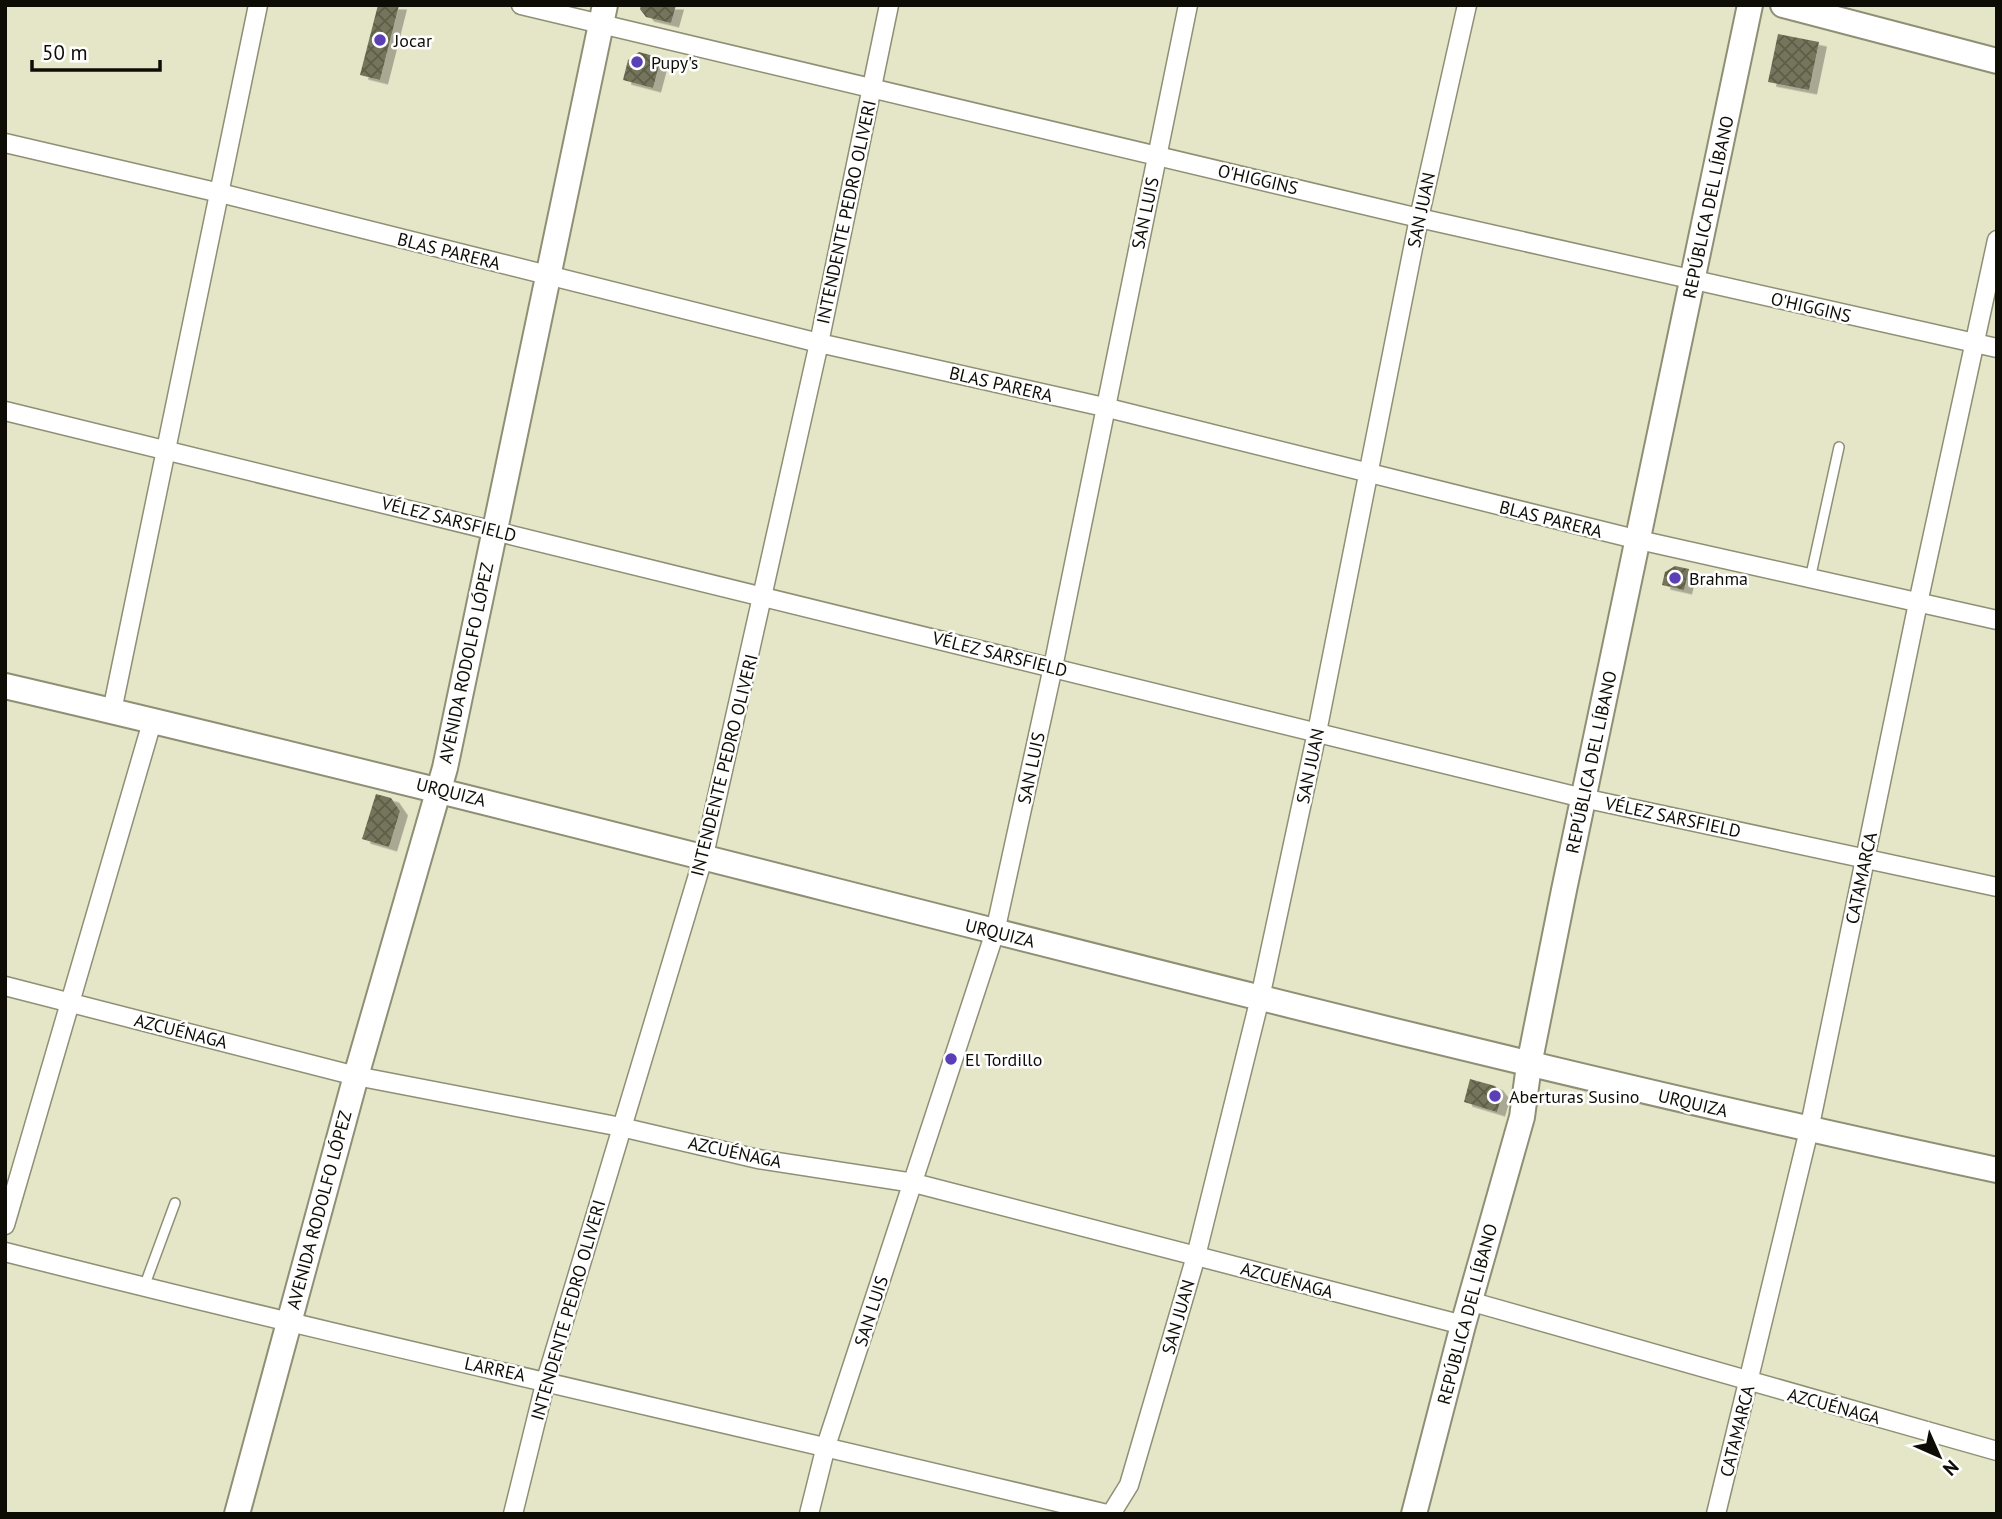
<svg xmlns="http://www.w3.org/2000/svg" width="2002" height="1519" viewBox="0 0 2002 1519" font-family="'PT Sans',sans-serif">
  <style>
    .building { fill: url(#building-cross-hatch); filter: url(#shadow) }
    .lines { fill: none; stroke-linecap: round; stroke-linejoin: round }
    .lane-casing { stroke: #8f8f75; stroke-width: 12 }
    .street-casing { stroke: #8f8f75; stroke-width: 21 }
    .secondary-casing { stroke: #8f8f75; stroke-width: 28 }
    .lane { stroke: #fff; stroke-width: 9 }
    .street { stroke: #fff; stroke-width: 18 }
    .secondary { stroke: #fff; stroke-width: 24 }
    .poi-dot { fill: #5a3fb7; stroke: #fff; stroke-width: 2.5 }
    .labels { text-anchor: middle; dominant-baseline: central; stroke-width: 5; stroke-linejoin: round; paint-order: stroke }
    .poi-label { font-size: 18px; fill: #0e0d05; stroke: #fff; text-anchor: start }
    .street-label { font-size: 18px; fill: #0e0d05; stroke: #fff }
  </style>
  <defs>
    <pattern id="building-cross-hatch" width="8" height="8" patternUnits="userSpaceOnUse" patternTransform="scale(1.75)"><rect width="8" height="8" fill="#74745b"/><path d="M0 0l8 8M0 8l8-8" fill="none" stroke="#5e5e49"/></pattern>
    <filter id="shadow"><feDropShadow dx="8" dy="4.5" stdDeviation="0" flood-color="#0004"/></filter>
  </defs>
  <rect width="100%" height="100%" fill="#e5e5c8"/>
  <g class="building">
    <path d="M378 5H399L380 80 360 75Z"/>
    <path d="M641 5H676L671 23 646 17 640 9Z"/>
    <path d="M1778 34 1819 42 1809 90 1768 82Z"/>
    <path d="M639 52 661 58 653 88 623 80 628 60Z"/>
    <path d="M1675 566 1689 569 1684 590 1662 585 1665 572Z"/>
    <path d="M376 794 391 798 400 811 389 847 362 839Z"/>
    <path d="M1470 1079 1495 1086 1502 1095 1497 1112 1464 1102Z"/>
  </g>
  <g class="lines">
    <defs>
      <g id="lane">
        <path d="M1810 579 1839 447"/>
        <path d="M144 1287 175 1203"/>
      </g>
      <g id="street">
        <path d="M521 5 1419 218 1997 348"/>
        <path d="M5 143 220 193 819 343 1104 407 1639 540 1997 620"/>
        <path d="M5 411 1583 798 1997 887"/>
        <path d="M112 711 258 5"/>
        <path d="M5 986 356 1076 621 1127 758 1159 914 1183 1463 1325"/>
        <path d="M5 1225 152 722"/>
        <path d="M5 1252C371 1345 740 1425 1107 1514"/>
        <path d="M1469 1301 1997 1451"/>
        <path d="M513 1514 546 1380 704 855 819 343 889 5"/>
        <path d="M809 1514 826 1446 995 932 1053 667 1188 5"/>
        <path d="M1111 1514 1129 1485 1196 1256 1260 998 1317 732 1419 218 1467 5"/>
        <path d="M1716 1514 1809 1130 1918 603 1997 240"/>
      </g>
      <g id="secondary">
        <path d="M1783 5 1997 61"/>
        <path d="M5 686C671 841 1328 1027 1997 1170"/>
        <path d="M237 1514 356 1076 445 768 605 5"/>
        <path d="M1414 1514 1463 1325 1522 1117 1529 1065 1564 890 1750 5"/>
      </g>
    </defs>
    <use href="#lane" class="lane-casing"/>
    <use href="#street" class="street-casing"/>
    <use href="#secondary" class="secondary-casing"/>
    <use href="#lane" class="lane"/>
    <use href="#street" class="street"/>
    <use href="#secondary" class="secondary"/>
  </g>
  <g class="poi-dot">
    <circle cx="380" cy="40" r="7"/>
    <circle cx="637" cy="62" r="7"/>
    <circle cx="1675" cy="578" r="7"/>
    <circle cx="951" cy="1059" r="7"/>
    <circle cx="1495" cy="1096" r="7"/>
  </g>
  <g class="labels">
    <g class="poi-label">
      <text x="394" y="40">Jocar</text>
      <text x="651" y="62">Pupy's</text>
      <text x="1689" y="578">Brahma</text>
      <text x="965" y="1059">El Tordillo</text>
      <text x="1509" y="1096">Aberturas Susino</text>
    </g>
    <g class="street-label">
      <text transform="translate(1258 179) rotate(13)">O'HIGGINS</text>
      <text transform="translate(1708 207) rotate(-78)">REPÚBLICA DEL LÍBANO</text>
      <text transform="translate(1421 210) rotate(-78)">SAN JUAN</text>
      <text transform="translate(846 212) rotate(-78)">INTENDENTE PEDRO OLIVERI</text>
      <text transform="translate(1145 213) rotate(-78)">SAN LUIS</text>
      <text transform="translate(449 251) rotate(14)">BLAS PARERA</text>
      <text transform="translate(1811 307) rotate(13)">O'HIGGINS</text>
      <text transform="translate(1001 384) rotate(13)">BLAS PARERA</text>
      <text transform="translate(449 519) rotate(14)">VÉLEZ SARSFIELD</text>
      <text transform="translate(1551 519) rotate(14)">BLAS PARERA</text>
      <text transform="translate(1000 654) rotate(14)">VÉLEZ SARSFIELD</text>
      <text transform="translate(466 663) rotate(-78)">AVENIDA RODOLFO LÓPEZ</text>
      <text transform="translate(1591 762) rotate(-78)">REPÚBLICA DEL LÍBANO</text>
      <text transform="translate(724 765) rotate(-76)">INTENDENTE PEDRO OLIVERI</text>
      <text transform="translate(1310 766) rotate(-78)">SAN JUAN</text>
      <text transform="translate(1031 768) rotate(-78)">SAN LUIS</text>
      <text transform="translate(451 792) rotate(14)">URQUIZA</text>
      <text transform="translate(1673 817) rotate(12)">VÉLEZ SARSFIELD</text>
      <text transform="translate(1861 878) rotate(-78)">CATAMARCA</text>
      <text transform="translate(1000 933) rotate(14)">URQUIZA</text>
      <text transform="translate(181 1031) rotate(14)">AZCUÉNAGA</text>
      <text transform="translate(1693 1103) rotate(13)">URQUIZA</text>
      <text transform="translate(735 1152) rotate(12)">AZCUÉNAGA</text>
      <text transform="translate(319 1210) rotate(-75)">AVENIDA RODOLFO LÓPEZ</text>
      <text transform="translate(1287 1280) rotate(15)">AZCUÉNAGA</text>
      <text transform="translate(568 1310) rotate(-74)">INTENDENTE PEDRO OLIVERI</text>
      <text transform="translate(871 1311) rotate(-72)">SAN LUIS</text>
      <text transform="translate(1467 1314) rotate(-75)">REPÚBLICA DEL LÍBANO</text>
      <text transform="translate(1178 1317) rotate(-74)">SAN JUAN</text>
      <text transform="translate(495 1369) rotate(12)">LARREA</text>
      <text transform="translate(1834 1406) rotate(15)">AZCUÉNAGA</text>
      <text transform="translate(1737 1431) rotate(-76)">CATAMARCA</text>
    </g>
  </g>
  <rect width="2002" height="1519" fill="none" stroke="#0e0d05" stroke-width="14"/>
  <g transform="translate(1939 1456) rotate(135)" stroke="#ffffff" stroke-width="5" paint-order="stroke">
  <path d="M0-5L12 26L0 18L-12 26Z" fill="#0e0d05"/>
  <text y="-10" font-size="19" font-weight="bold" text-anchor="middle" fill="#0e0d05">N</text>
  </g>
  <path d="M32 60v10h128v-10" fill="none" stroke="#0e0d05" stroke-width="3.5"/>
  <text x="42" y="60" font-size="21" fill="#0e0d05" stroke="#ffffff" stroke-width="5" paint-order="stroke">50 m</text>
</svg>
